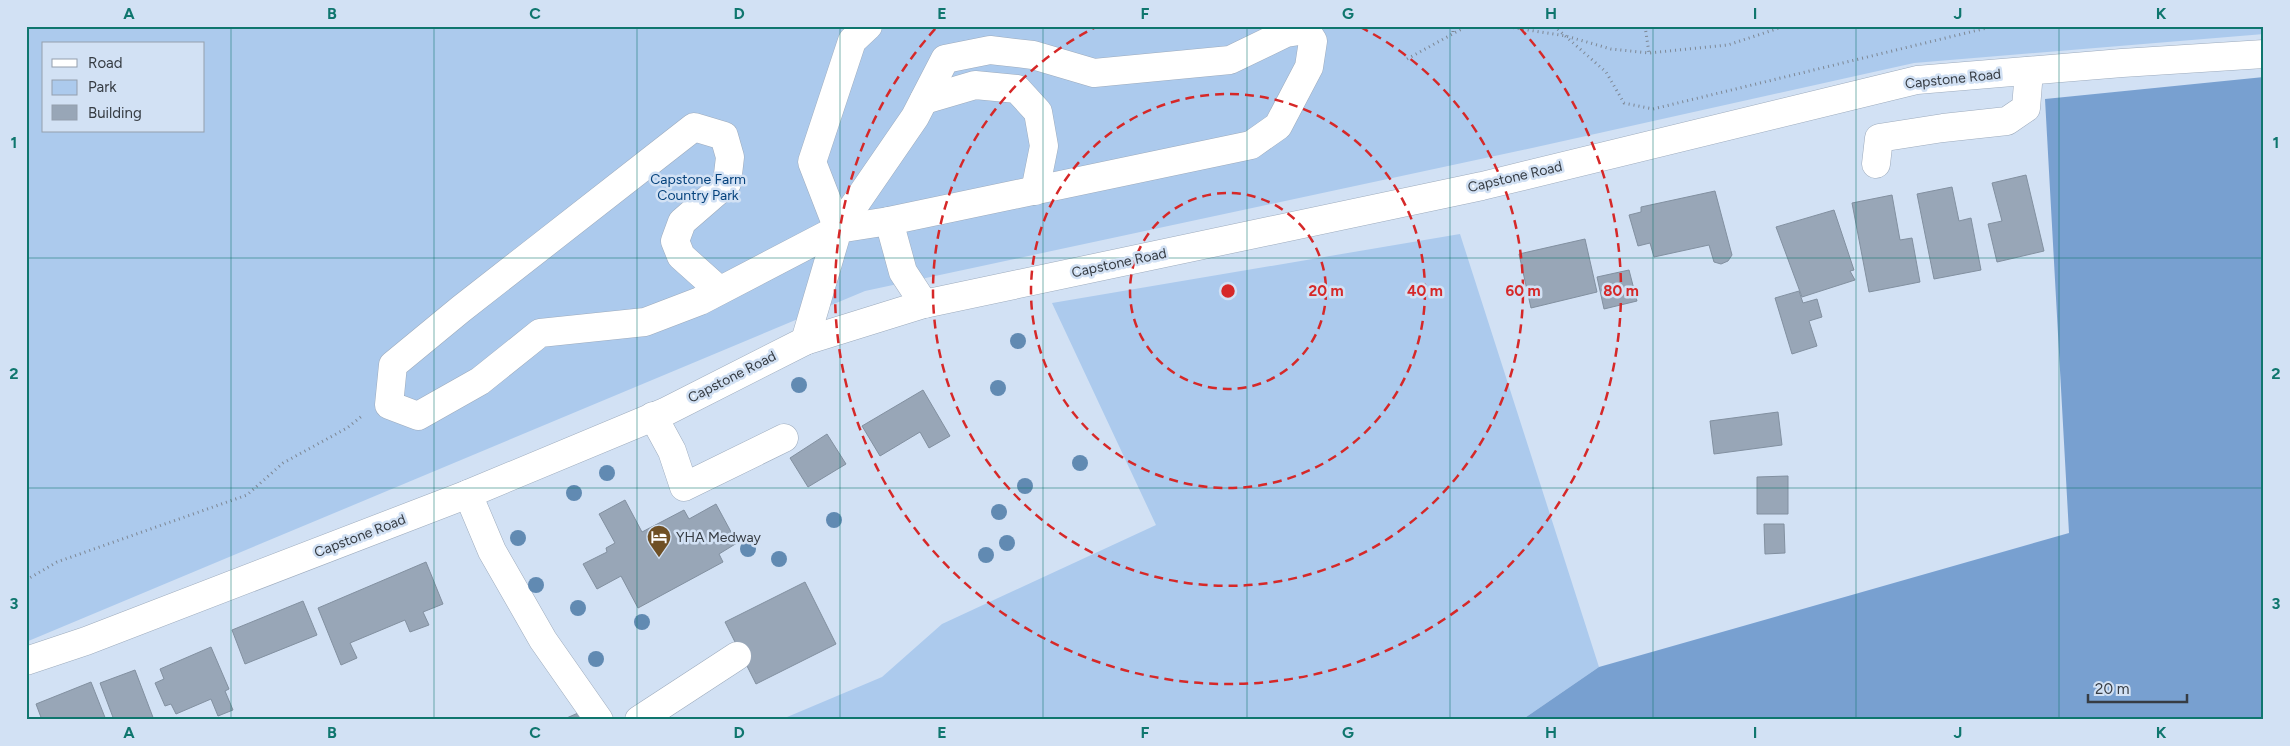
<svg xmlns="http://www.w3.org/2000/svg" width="2290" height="746" viewBox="0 0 2290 746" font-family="Figtree,sans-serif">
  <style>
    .green { fill: #accaed; fill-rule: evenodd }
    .forest { fill: #78a0d0 }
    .building { fill: #98a6b7; stroke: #8290a0 }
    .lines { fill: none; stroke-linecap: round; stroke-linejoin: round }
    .minor-casing { stroke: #9dabbd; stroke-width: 29 }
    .path { stroke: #7d8794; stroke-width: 3; stroke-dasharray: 1 4; stroke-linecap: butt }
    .minor { stroke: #fff; stroke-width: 28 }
    .tree { fill: #618ab2 }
    .grid { fill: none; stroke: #0f766e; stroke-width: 1; stroke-opacity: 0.55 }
    .ring { fill: none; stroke: #d62828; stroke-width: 2.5; stroke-dasharray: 9 6 }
    .labels { text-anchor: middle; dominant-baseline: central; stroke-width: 5; stroke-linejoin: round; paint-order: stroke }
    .street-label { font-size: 14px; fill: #363c43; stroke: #d2e1f4 }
    .park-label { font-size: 14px; fill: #05427c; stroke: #d2e1f4 }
    .poi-label { font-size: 14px; fill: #363c43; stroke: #d2e1f4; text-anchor: start }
    .centre { fill: #d62828; stroke: #d2e1f4; stroke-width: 2.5 }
    .ring-label { font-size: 15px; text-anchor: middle; font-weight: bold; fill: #d62828; stroke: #d2e1f4; stroke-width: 5; stroke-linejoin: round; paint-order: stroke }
    .neatline { fill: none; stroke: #0f766e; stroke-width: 2 }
    .grid-label { font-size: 16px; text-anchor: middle; font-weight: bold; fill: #0f766e }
  </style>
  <rect width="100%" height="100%" fill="#d2e1f4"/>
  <g class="green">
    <path d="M26 26H2264V34L1914 63 1532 148 865 291 26 642ZM44 44H204V131H44Z"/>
    <path d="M1460 234 1599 667 1522 720H780L882 677 942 624 1156 525 1052 303Z"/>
  </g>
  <path class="forest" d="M2264 77V720H1522L1599 667 2069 533 2045 99Z"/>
  <g class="building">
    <path d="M2026 175 2044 251 1997 262 1988 224 2002 221 1992 183Z"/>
    <path d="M1952 187 1959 221 1971 218 1981 270 1934 279 1917 194Z"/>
    <path d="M1715 191 1732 255 1728 261 1721 264 1714 262 1709 245 1654 257 1650 243 1638 246 1629 215 1641 212V207Z"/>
    <path d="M1892 195 1900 240 1912 238 1920 282 1869 292 1852 203Z"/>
    <path d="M1834 210 1854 270 1850 271 1855 280 1802 297 1776 227Z"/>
    <path d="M1585 239 1597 292 1531 308 1519 254Z"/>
    <path d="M1629 270 1637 301 1604 309 1597 277Z"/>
    <path d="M1799 291 1803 303 1817 299 1822 317 1809 321 1817 346 1792 354 1775 298Z"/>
    <path d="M923 390 950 436 929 448 920 432 880 456 862 426Z"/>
    <path d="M1778 412 1782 445 1714 454 1710 421Z"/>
    <path d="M827 434 846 464 808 487 790 458Z"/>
    <path d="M1788 476V514H1757V477Z"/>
    <path d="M625 500 642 532 684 510 689 519 716 504 737 543 719 554 723 562 638 608 621 576 597 589 583 564 607 552 606 548 615 543 599 514Z"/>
    <path d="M1764 524H1784L1785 553 1765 554Z"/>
    <path d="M426 562 443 604 423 612 429 625 410 632 405 620 350 643 357 658 341 665 318 608Z"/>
    <path d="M805 582 836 644 756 684 725 622Z"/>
    <path d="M303 601 317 635 245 664 232 630Z"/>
    <path d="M211 647 229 689 225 691 233 710 218 716 211 699 176 714 171 704 165 706 155 683 164 679 160 669Z"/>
    <path d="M135 670 154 720H114L100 683Z"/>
    <path d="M91 682 106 720H42L36 704Z"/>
    <path d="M585 710 589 720H562Z"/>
  </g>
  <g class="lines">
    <defs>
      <g id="minor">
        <path d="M924 100 975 85 1017 89 1038 112 1044 146 1035 191"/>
        <path d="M1876 164 1879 138 1943 128 2007 121 2026 108 2029 71"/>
        <path d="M838 229 812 162 852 41 868 26"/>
        <path d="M719 290 681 256 675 241 682 222 727 183 730 157 724 136 694 127 461 309 393 365 389 405 418 416 480 381 540 333 645 322 700 301 838 229 915 117 945 59 990 50 1033 55 1094 73 1230 60 1286 33 1306 30 1313 41 1309 67 1278 126 1251 145 889 221"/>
        <path d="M805 341 838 229 889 221 903 272 924 304"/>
        <path d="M653 416 672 451 684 487 784 438"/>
        <path d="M468 494 492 551 543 640 599 720"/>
        <path d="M26 661 86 641 468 494 665 412 805 341 924 304 1482 186 1917 80 2122 63 2264 54"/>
        <path d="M639 720 737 656"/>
      </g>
    </defs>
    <use href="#minor" class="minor-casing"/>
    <g class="path">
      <path d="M1453 26V34"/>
      <path d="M1503 26 1566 36 1611 49 1649 53 1728 45 1785 26"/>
      <path d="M1554 26 1606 72 1624 103 1653 109 1995 26"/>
      <path d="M1645 26 1649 53"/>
      <path d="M1407 59 1467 26"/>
      <path d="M26 580 57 562 247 495 283 463 347 428 362 416"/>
    </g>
    <use href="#minor" class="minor"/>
  </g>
  <g class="tree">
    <circle cx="1018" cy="341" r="8"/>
    <circle cx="799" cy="385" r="8"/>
    <circle cx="998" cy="388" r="8"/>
    <circle cx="1080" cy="463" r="8"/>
    <circle cx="607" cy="473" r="8"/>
    <circle cx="1025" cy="486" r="8"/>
    <circle cx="574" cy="493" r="8"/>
    <circle cx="999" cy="512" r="8"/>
    <circle cx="834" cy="520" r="8"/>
    <circle cx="518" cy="538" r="8"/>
    <circle cx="1007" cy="543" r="8"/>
    <circle cx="748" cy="549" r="8"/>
    <circle cx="986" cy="555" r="8"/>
    <circle cx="779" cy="559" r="8"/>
    <circle cx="536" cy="585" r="8"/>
    <circle cx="578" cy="608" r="8"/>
    <circle cx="642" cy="622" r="8"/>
    <circle cx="596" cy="659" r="8"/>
  </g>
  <path class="grid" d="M231 26V720M434 26V720M637 26V720M840 26V720M1043 26V720M1247 26V720M1450 26V720M1653 26V720M1856 26V720M2059 26V720M26 258H2264M26 488H2264"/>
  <g class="ring">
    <circle cx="1228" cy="291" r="98"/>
    <circle cx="1228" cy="291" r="197"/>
    <path d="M1360 27A295 295 0 1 1 1096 27"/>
    <path d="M1520 28A393 393 0 1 1 936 28"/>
  </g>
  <defs>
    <symbol id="hotel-pin" viewBox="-11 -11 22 30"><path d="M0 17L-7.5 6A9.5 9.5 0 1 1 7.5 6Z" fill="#6f5025" stroke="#d2e1f4"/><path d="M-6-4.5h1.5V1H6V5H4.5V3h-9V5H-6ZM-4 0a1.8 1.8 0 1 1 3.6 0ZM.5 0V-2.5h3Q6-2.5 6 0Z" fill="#fff"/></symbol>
  </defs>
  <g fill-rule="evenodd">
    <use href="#hotel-pin" x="645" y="523" width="28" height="38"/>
  </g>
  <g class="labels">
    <g class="street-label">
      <text transform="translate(1953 79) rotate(-6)">Capstone Road</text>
      <text transform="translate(1515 177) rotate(-13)">Capstone Road</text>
      <text transform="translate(1119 263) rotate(-12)">Capstone Road</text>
      <text transform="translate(732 377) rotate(-27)">Capstone Road</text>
      <text transform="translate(360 536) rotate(-21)">Capstone Road</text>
    </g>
    <g class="park-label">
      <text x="698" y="179">Capstone Farm<tspan x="698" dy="16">Country Park</tspan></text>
    </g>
    <g class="poi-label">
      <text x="676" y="537">YHA Medway</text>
    </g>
  </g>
  <circle cx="1228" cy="291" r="8" class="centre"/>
  <g class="ring-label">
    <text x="1326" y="296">20 m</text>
    <text x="1425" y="296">40 m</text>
    <text x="1523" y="296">60 m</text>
    <text x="1621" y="296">80 m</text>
  </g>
  <rect width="2290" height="746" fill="none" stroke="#d2e1f4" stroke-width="55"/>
  <rect x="42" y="42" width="162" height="90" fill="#d2e1f4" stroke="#949fad"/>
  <rect x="52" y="59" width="25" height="8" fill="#ffffff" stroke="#949fad"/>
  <text x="88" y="68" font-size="15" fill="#363c43">Road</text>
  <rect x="52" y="80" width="25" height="15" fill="#accaed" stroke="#949fad"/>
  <text x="88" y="92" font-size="15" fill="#363c43">Park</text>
  <rect x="52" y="105" width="25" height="15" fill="#98a6b7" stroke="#949fad"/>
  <text x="88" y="118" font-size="15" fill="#363c43">Building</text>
  <path d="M2088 694v8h99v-8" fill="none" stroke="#363c43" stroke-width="2.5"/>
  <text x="2095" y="694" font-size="15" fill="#363c43" stroke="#d2e1f4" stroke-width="4" paint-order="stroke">20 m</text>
  <rect x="28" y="28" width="2234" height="690" class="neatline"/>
  <g class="grid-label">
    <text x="129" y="19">A</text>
    <text x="332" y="19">B</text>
    <text x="535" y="19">C</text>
    <text x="739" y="19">D</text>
    <text x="942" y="19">E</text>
    <text x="1145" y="19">F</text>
    <text x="1348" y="19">G</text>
    <text x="1551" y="19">H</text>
    <text x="1755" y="19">I</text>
    <text x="1958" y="19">J</text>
    <text x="2161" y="19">K</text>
    <text x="14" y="148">1</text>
    <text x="2276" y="148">1</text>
    <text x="14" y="379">2</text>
    <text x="2276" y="379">2</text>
    <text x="14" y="609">3</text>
    <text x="2276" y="609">3</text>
    <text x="129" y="738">A</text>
    <text x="332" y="738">B</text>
    <text x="535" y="738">C</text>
    <text x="739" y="738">D</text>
    <text x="942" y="738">E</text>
    <text x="1145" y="738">F</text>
    <text x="1348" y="738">G</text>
    <text x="1551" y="738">H</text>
    <text x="1755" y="738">I</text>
    <text x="1958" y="738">J</text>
    <text x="2161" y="738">K</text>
  </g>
</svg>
